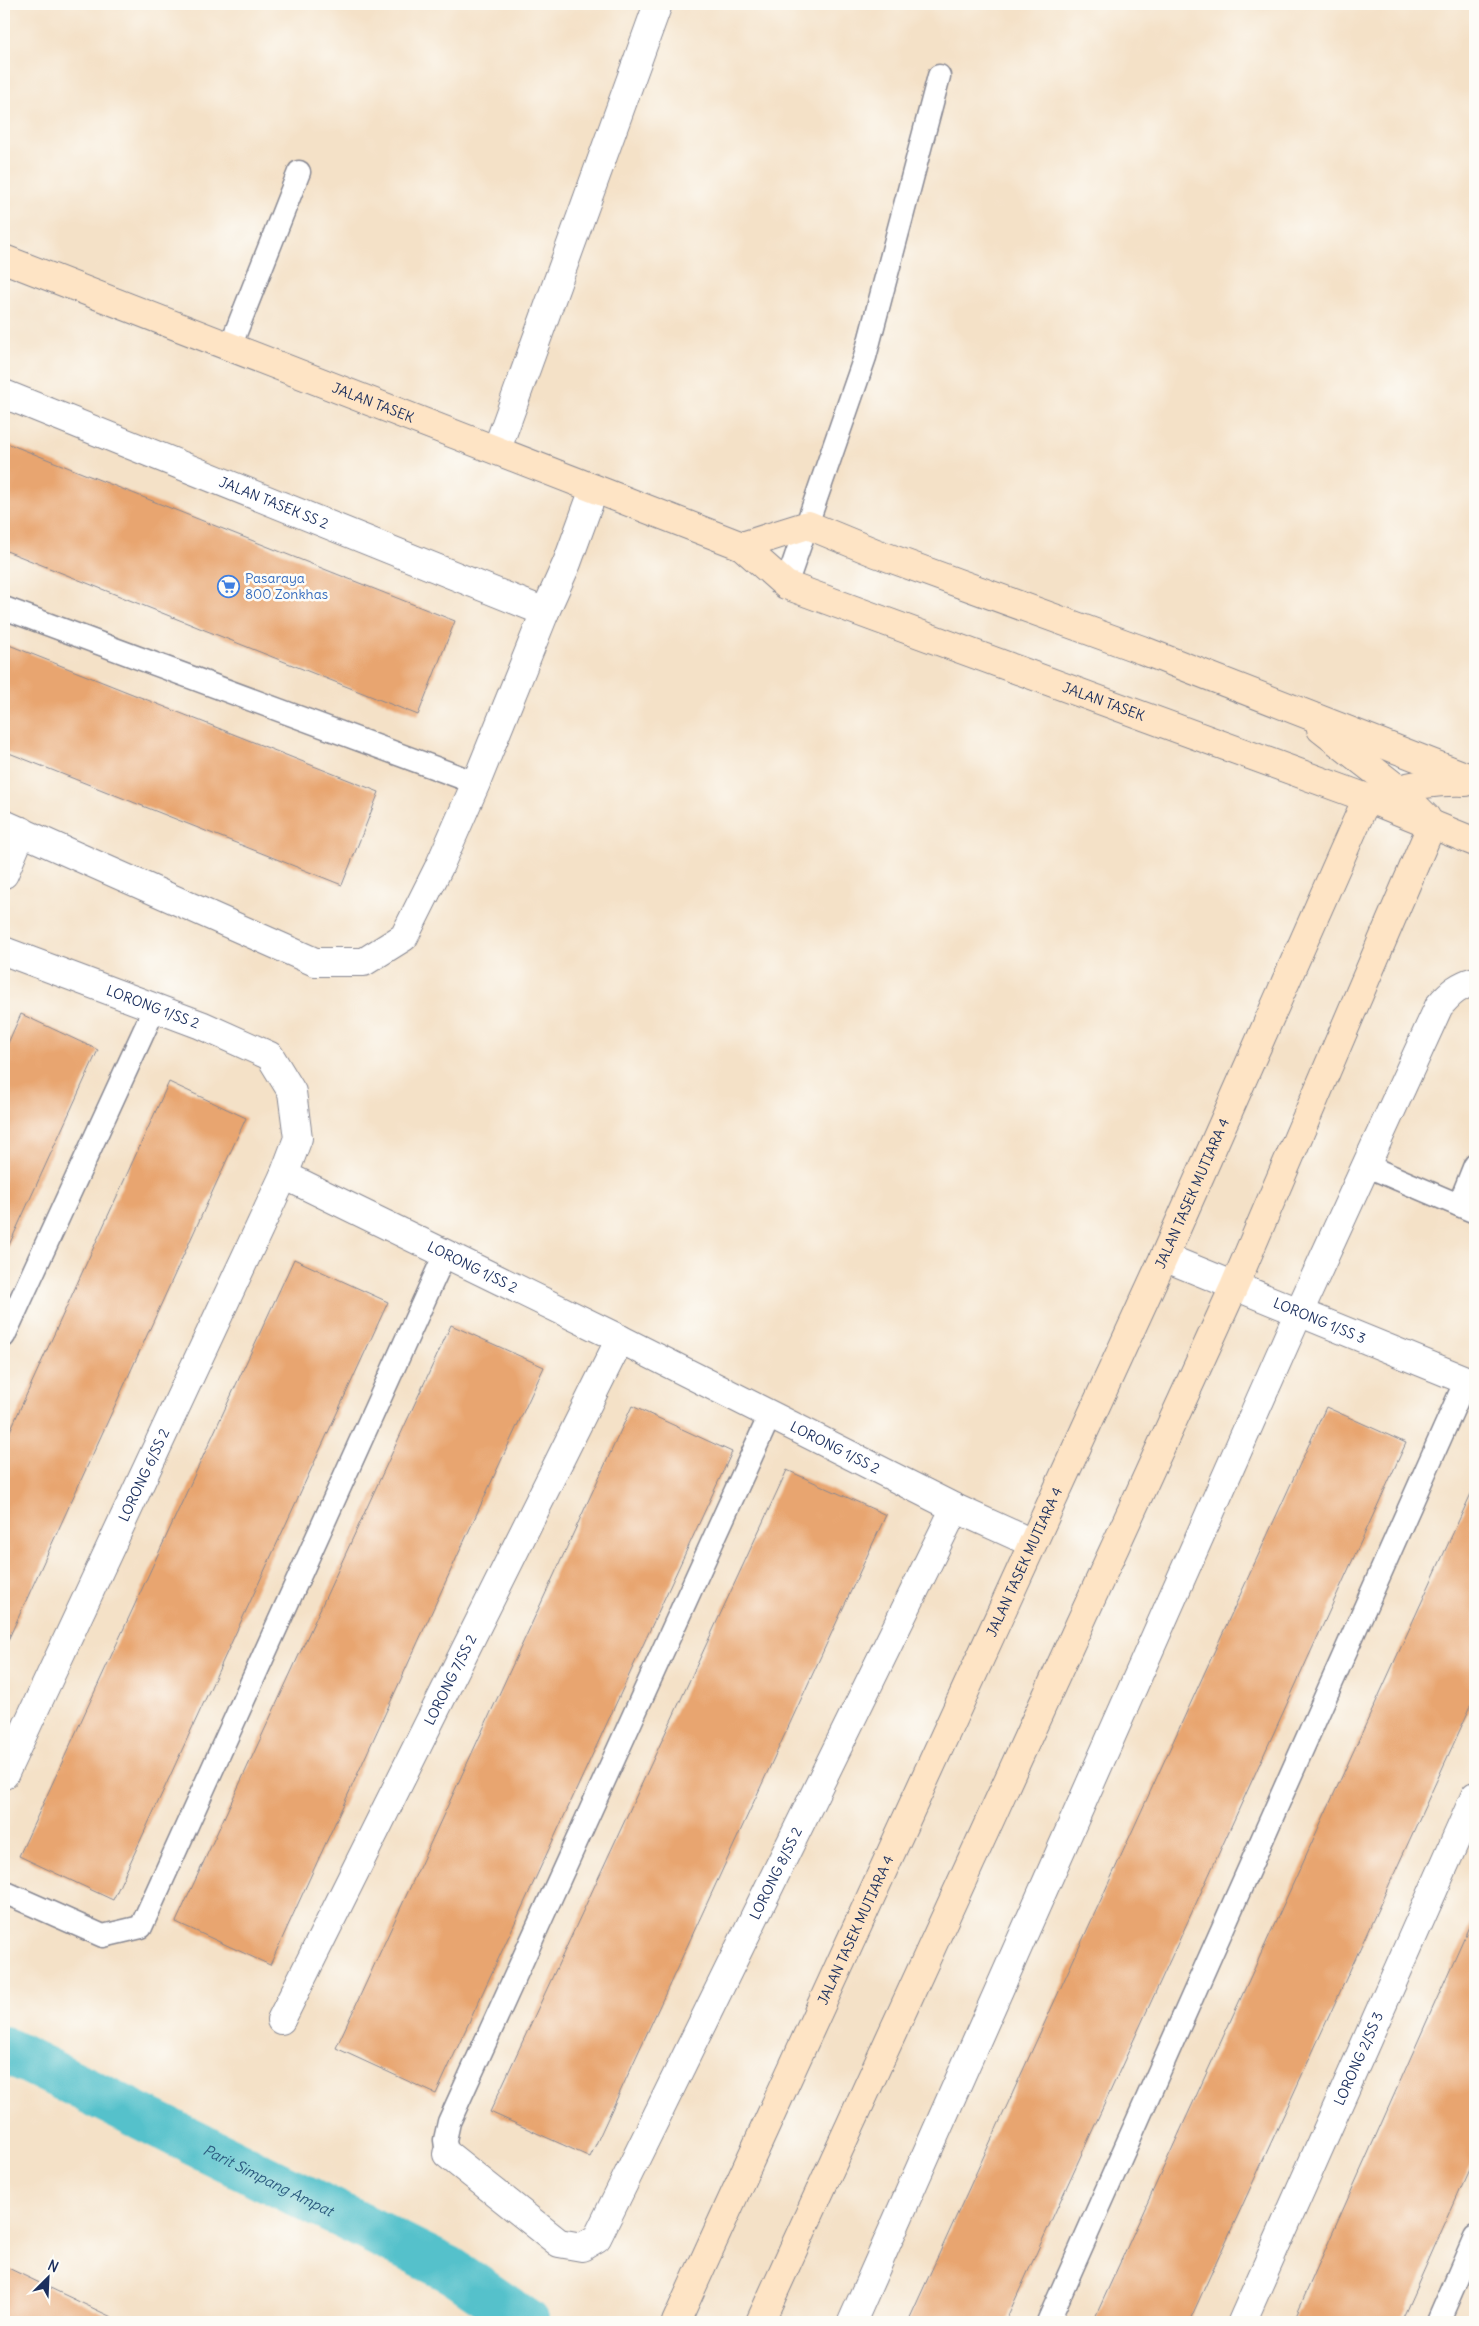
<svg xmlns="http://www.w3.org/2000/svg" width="1479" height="2326" viewBox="0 0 1479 2326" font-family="Delius,sans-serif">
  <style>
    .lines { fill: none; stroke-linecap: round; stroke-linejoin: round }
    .canal { stroke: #54c1cb; stroke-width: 46 }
    .building { fill: #e8a56f }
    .lane-casing { stroke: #888892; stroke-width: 25 }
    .street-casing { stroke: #888892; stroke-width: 30 }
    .secondary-casing { stroke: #888892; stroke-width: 30 }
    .lane { stroke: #fff; stroke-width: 22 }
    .street { stroke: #fff; stroke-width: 28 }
    .secondary { stroke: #fee4c5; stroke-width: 28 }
    .labels { text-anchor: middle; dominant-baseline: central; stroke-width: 5; stroke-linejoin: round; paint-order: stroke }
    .street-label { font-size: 14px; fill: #1b2f5e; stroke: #fdfcf7 }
    .shop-label { font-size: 14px; fill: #366cbe; stroke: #fdfcf7; text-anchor: start }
    .water-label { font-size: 15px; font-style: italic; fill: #2c5b7f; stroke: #fdfcf7 }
  </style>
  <rect width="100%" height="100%" fill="#fdfcf7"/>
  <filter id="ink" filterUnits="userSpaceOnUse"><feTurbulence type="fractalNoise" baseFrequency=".02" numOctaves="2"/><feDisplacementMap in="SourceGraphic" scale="10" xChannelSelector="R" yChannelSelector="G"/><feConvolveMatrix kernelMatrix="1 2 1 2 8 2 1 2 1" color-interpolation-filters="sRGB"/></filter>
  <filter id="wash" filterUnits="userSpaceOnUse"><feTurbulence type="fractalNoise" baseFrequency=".0096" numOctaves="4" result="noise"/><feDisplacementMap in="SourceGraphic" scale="20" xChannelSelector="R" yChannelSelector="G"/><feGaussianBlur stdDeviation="1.12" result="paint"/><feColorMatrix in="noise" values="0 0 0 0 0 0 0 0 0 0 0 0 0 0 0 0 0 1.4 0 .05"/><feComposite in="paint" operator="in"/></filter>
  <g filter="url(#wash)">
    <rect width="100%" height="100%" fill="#f4e1c7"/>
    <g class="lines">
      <path class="canal" id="s1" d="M4 2049 451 2270 527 2322"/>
    </g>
    <g id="blocks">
      <g class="building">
        <path d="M4 442 455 621 418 715 4 550Z"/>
        <path d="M4 643 379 792 342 885 4 751Z"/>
        <path d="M21 1014 98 1050 4 1256V1052Z"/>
        <path d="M169 1082 246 1118 4 1649V1444Z"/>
        <path d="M294 1259 388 1302 113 1900 19 1856Z"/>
        <path d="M451 1325 544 1367 270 1965 176 1922Z"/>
        <path d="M632 1406 732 1452 436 2094 336 2048Z"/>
        <path d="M1326 1407 1406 1443 1005 2322H908Z"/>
        <path d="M787 1470 886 1515 590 2157 490 2112Z"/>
        <path d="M1475 1485V1697L1189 2322H1093Z"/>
        <path d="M1475 1913V2156L1401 2322H1293Z"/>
        <path d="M6 2267 122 2322H4V2272Z"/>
      </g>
    </g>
  </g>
  <g filter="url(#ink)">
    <use href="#blocks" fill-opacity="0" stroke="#888892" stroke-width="1"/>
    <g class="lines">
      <defs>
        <g id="lane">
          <path d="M230 347 299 172"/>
          <path d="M786 585 865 357 939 76"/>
          <path d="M4 608 476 783"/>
          <path d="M1365 1165 1475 1212"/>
          <path d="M1459 1205 1475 1165"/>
          <path d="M4 1336 155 1007"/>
          <path d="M4 1892 103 1936 141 1927 445 1254"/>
          <path d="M447 2154 445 2140 449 2122 770 1415"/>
          <path d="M1048 2322 1466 1380"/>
          <path d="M1438 2322 1475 2237"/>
        </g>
        <g id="street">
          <path id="s2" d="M4 394 545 612"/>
          <path d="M497 449 658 4"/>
          <path d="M4 824 315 962H364L404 937 439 867 476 783 545 612 567 563 594 489"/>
          <path d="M4 874 22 831"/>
          <path id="s3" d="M4 951 201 1025 270 1056 292 1092 298 1138 284 1175 620 1339 955 1508 1032 1543"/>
          <path id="s4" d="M1164 1257 1475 1384"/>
          <path id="s5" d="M4 1775 284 1175"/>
          <path id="s6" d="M281 2020 620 1339"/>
          <path id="s7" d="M447 2154 559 2243 582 2247 597 2238 955 1508"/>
          <path d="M852 2322 1299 1312 1439 1006C1450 993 1459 985 1475 981"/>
          <path id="s8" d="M1242 2322 1475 1796"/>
        </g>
        <g id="secondary">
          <path id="s9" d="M4 259 742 546 786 585 1367 798 1475 842"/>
          <path d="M742 546 808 525 876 553 1142 650 1475 780"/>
          <path d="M1321 729 1398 789 1426 817"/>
          <path d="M1382 793C1412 785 1435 781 1466 782"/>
          <path id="s10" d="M676 2322 1164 1257 1367 798"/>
          <path d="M760 2322 1234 1287 1432 824"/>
        </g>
      </defs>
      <use href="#lane" class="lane-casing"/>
      <use href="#street" class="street-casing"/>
      <use href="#secondary" class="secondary-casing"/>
      <use href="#lane" class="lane"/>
      <use href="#street" class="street"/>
      <use href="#secondary" class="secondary"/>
    </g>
  </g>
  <defs>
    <symbol id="supermarket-ring" viewBox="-11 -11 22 22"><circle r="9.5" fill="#fdfcf7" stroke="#3f7fe0" stroke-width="1.5"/><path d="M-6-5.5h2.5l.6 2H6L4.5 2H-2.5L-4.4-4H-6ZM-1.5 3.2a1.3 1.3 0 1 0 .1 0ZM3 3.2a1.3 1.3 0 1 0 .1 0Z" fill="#3f7fe0"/></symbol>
  </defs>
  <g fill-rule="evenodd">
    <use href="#supermarket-ring" x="216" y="574" width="25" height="25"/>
  </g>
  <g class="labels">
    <g class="street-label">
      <text stroke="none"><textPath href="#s9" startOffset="396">JALAN TASEK</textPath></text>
      <text stroke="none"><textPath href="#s2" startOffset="291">JALAN TASEK SS 2</textPath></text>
      <text stroke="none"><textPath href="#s9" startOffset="1189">JALAN TASEK</textPath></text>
      <text stroke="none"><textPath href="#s3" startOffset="159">LORONG 1/SS 2</textPath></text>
      <text stroke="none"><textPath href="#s10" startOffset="1241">JALAN TASEK MUTIARA 4</textPath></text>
      <text stroke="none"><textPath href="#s3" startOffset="624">LORONG 1/SS 2</textPath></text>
      <text stroke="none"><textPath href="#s4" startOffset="168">LORONG 1/SS 3</textPath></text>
      <text stroke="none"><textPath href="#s3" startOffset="1029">LORONG 1/SS 2</textPath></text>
      <text stroke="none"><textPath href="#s5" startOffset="331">LORONG 6/SS 2</textPath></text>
      <text stroke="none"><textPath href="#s10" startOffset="836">JALAN TASEK MUTIARA 4</textPath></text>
      <text stroke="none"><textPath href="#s6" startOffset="380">LORONG 7/SS 2</textPath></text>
      <text stroke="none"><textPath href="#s7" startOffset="590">LORONG 8/SS 2</textPath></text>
      <text stroke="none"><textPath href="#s10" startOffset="431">JALAN TASEK MUTIARA 4</textPath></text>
      <text stroke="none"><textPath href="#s8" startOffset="288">LORONG 2/SS 3</textPath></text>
    </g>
    <g class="shop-label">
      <text x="245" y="578">Pasaraya<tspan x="245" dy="16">800 Zonkhas</tspan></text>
    </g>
    <g class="water-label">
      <text stroke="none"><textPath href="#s1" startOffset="295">Parit Simpang Ampat</textPath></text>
    </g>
  </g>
  <rect width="1479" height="2326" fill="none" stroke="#fdfcf7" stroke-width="20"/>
  <g transform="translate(48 2278) rotate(24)" stroke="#fdfcf7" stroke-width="4" paint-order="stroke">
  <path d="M0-4L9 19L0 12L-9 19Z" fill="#1b2f5e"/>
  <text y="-8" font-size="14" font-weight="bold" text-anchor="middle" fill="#1b2f5e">N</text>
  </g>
</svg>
